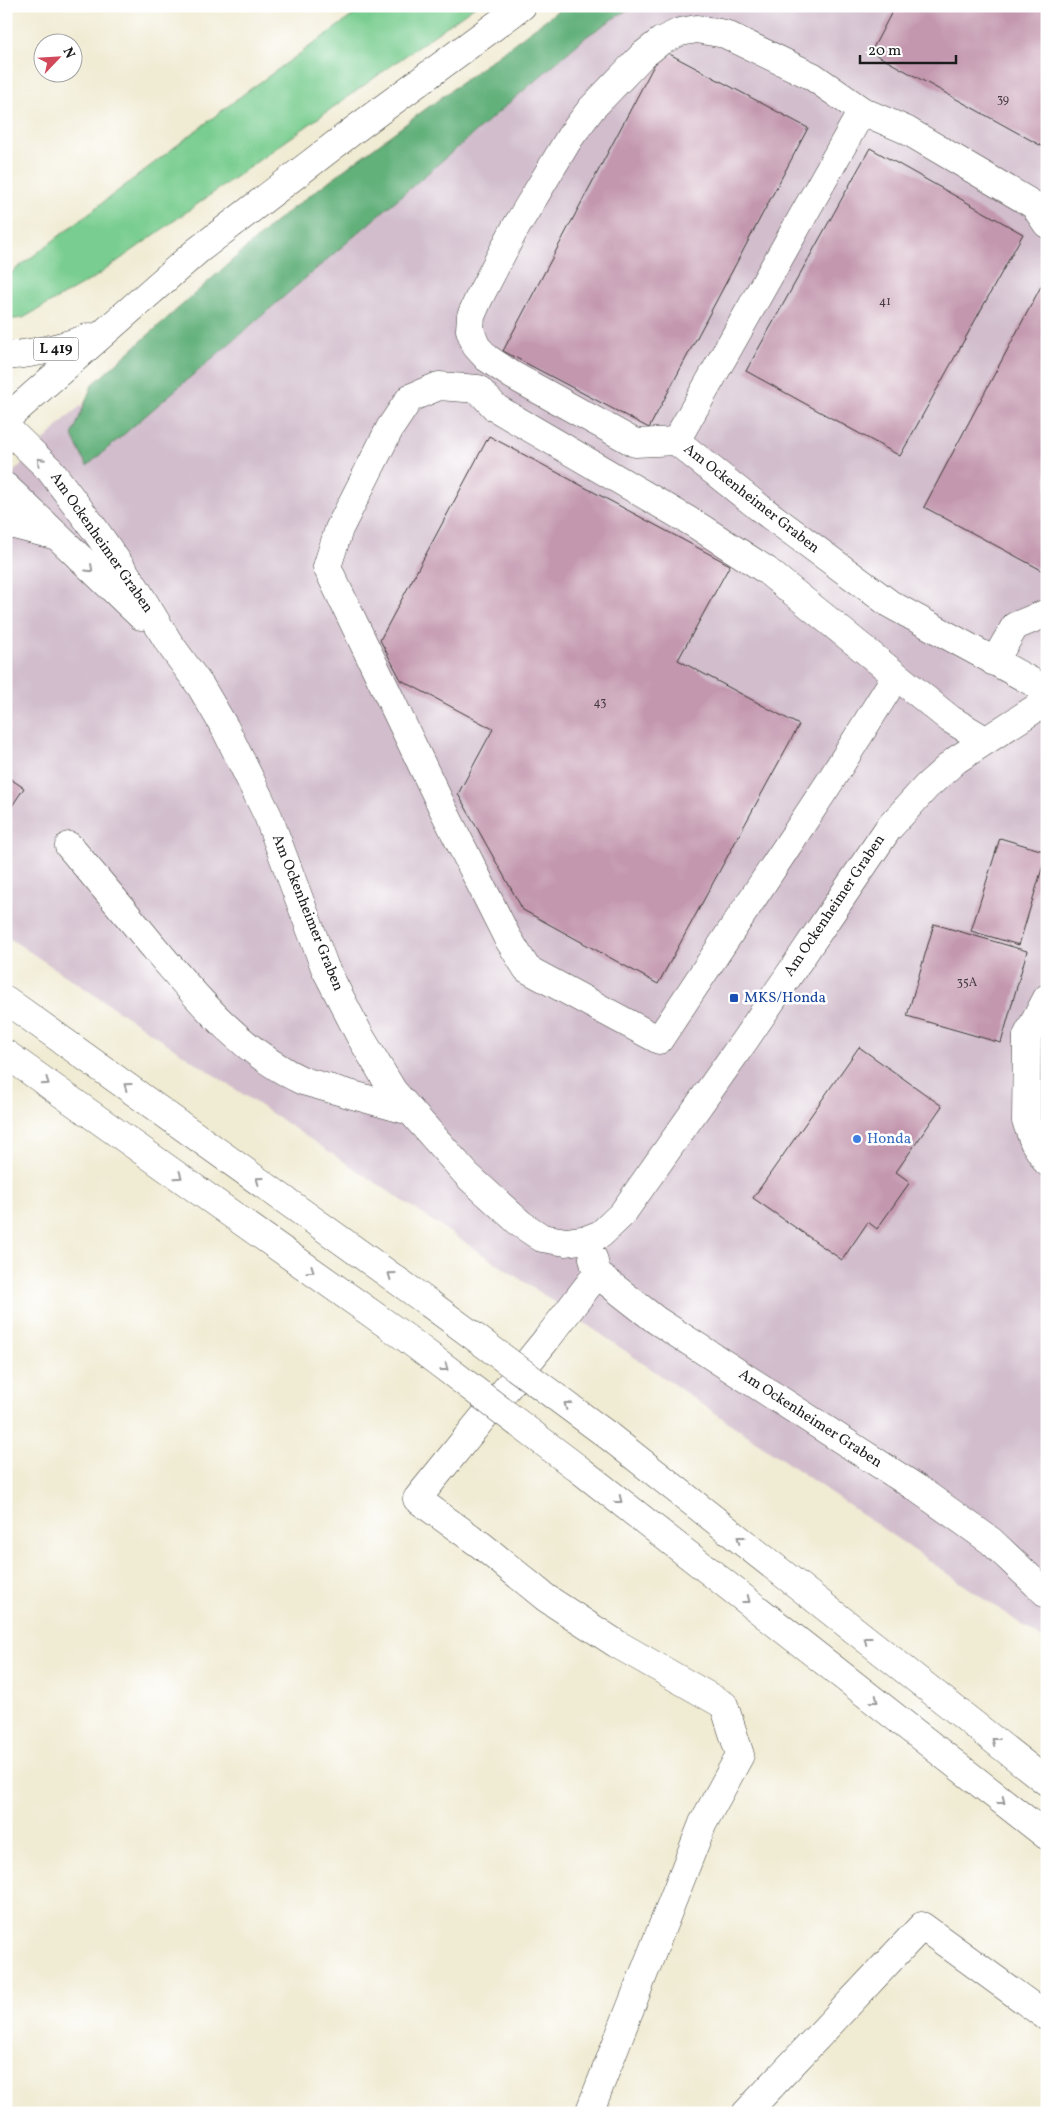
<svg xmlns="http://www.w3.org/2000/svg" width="1053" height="2119" viewBox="0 0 1053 2119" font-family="Vollkorn,serif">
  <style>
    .industrial { fill: #d1bdcc }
    .green { fill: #79cd90; stroke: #4a7456 }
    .forest { fill: #62b07a; stroke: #3f664b }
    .building { fill: #c397ae }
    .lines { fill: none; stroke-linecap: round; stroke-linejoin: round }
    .minor-casing { stroke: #3c3b37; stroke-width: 29 }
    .major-casing { stroke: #3c3b37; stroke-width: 29 }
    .minor { stroke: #fff; stroke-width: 28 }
    .major { stroke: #fff; stroke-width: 28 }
    .major-bridge-casing { stroke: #3c3b37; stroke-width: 29; stroke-linecap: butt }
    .major-bridge { stroke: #fff; stroke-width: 28 }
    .oneway { stroke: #999 }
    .transit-dot { fill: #1a4fb4; stroke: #fff; stroke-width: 2 }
    .shop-dot { fill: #3f7fe0; stroke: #fff; stroke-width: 2 }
    .labels { text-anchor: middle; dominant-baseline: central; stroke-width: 5; stroke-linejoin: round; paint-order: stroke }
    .number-label { font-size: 12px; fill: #463b40 }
    .shield { fill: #fff; stroke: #606060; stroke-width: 1 }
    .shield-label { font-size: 14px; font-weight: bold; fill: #1c1c1c }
    .street-label { font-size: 15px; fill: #1c1c1c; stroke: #fff }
    .transit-label { font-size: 15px; fill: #164399; stroke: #fff; text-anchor: start }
    .shop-label { font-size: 15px; fill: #366cbe; stroke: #fff; text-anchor: start }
  </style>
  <rect width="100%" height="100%" fill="#fff"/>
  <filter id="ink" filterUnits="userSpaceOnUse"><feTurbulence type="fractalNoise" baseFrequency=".02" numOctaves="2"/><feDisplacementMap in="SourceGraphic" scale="10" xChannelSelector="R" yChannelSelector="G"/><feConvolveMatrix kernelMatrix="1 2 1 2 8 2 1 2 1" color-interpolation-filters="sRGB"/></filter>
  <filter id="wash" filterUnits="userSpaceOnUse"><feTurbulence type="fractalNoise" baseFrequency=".0096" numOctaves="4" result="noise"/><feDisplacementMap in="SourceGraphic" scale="20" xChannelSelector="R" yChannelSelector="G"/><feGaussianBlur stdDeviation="1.12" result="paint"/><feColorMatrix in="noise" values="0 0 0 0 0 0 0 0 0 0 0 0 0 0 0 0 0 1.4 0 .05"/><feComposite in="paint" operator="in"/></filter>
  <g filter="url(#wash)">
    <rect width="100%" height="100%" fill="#f0ebd3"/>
    <path class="industrial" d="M599 6H1047V1642L547 1297 6 936V480L67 417 245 273Z"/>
    <path class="green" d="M366 6H475L94 278 23 318 6 320V277L245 93Z"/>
    <path class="forest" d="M564 6H633L587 36 87 466 72 436 92 385 282 216Z"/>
    <g id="blocks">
      <g class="building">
        <path d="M895 6H1047V149L871 52Z"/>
        <path d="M662 50 808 128 649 428 503 351Z"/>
        <path d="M870 148 1023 234 900 456 746 371Z"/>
        <path d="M1047 275V573L924 507Z"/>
        <path d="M489 436 730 565 678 660 799 725 658 984 523 910 458 794 493 729 401 680 380 640Z"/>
        <path d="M6 776 24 788 6 815Z"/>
        <path d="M1000 838 1047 852 1019 945 971 931Z"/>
        <path d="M934 924 1027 951 1001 1043 907 1016Z"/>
        <path d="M859 1047 942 1106 896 1172 910 1182 877 1229 868 1222 842 1260 753 1198Z"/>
      </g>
    </g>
  </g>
  <g filter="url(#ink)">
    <use href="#blocks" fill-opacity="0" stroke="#3c3b37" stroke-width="1"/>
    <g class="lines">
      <defs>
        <g id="minor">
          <path d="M862 111 676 441 760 508 890 604 1047 690"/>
          <path d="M6 427 50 470 93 527 135 587 169 643 201 687 225 728 268 816 325 968 360 1036 393 1091 468 1176 521 1224 542 1238 566 1242 588 1239 601 1234 622 1214 747 1037 888 829 926 787 956 760 1047 701"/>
          <path d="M676 441 635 443 512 375 487 358 476 346 470 330 471 316 479 298 513 232 570 137 591 109 643 55 661 41 680 32 697 29 725 34 812 76 862 111 906 130 1034 205 1047 224"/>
          <path d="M6 487 141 616"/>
          <path d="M6 523 53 535"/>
          <path d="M994 662 1015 626 1047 613"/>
          <path d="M896 676 829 783 659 1040 527 969 507 937 444 811 327 567 339 529 390 428 410 398 439 386 478 389 496 408 698 526 766 570 950 719 985 740"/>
          <path d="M69 846C97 879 125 912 152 945 196 997 241 1052 303 1081L410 1111"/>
          <path d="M1047 998 1027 1036 1026 1121 1034 1142 1047 1162"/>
          <path d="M593 1258 597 1274 656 1320 918 1489 991 1541 1047 1594"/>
          <path d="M589 2113 703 1823 740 1755 724 1705 617 1644 546 1598 481 1545 417 1499 546 1340 597 1274"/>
          <path d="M746 2113 922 1926 1047 2017"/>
        </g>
        <g id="major">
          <path d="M6 356C35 353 63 348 90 337"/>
          <path d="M6 419 197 251 354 130 522 6"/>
          <path d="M6 1000 430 1304"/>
          <path d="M6 1054 406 1338"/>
          <path d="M606 1434 1047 1782"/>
          <path d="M580 1470 1047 1836"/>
        </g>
      </defs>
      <use href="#minor" class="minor-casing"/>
      <use href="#major" class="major-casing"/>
      <use href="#minor" class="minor"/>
      <use href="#major" class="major"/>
      <defs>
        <g id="major-bridge">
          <path d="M430 1304 606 1434"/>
          <path d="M406 1338 580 1470"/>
        </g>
      </defs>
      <use href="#major-bridge" class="major-bridge-casing"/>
      <use href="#major-bridge" class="major-bridge"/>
    </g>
    <defs><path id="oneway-chevron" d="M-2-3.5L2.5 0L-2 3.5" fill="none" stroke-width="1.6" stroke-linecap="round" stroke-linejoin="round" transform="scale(1.25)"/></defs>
    <g class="oneway">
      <use href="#oneway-chevron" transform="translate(40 461) rotate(-135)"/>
      <use href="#oneway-chevron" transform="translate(90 569) rotate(43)"/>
      <use href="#oneway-chevron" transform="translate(46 1082) rotate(35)"/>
      <use href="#oneway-chevron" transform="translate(127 1086) rotate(-144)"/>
      <use href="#oneway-chevron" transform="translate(179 1176) rotate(35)"/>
      <use href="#oneway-chevron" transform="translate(259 1180) rotate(-144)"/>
      <use href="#oneway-chevron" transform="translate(311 1270) rotate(35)"/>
      <use href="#oneway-chevron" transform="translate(391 1275) rotate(-144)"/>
      <use href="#oneway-chevron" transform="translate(445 1368) rotate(37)"/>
      <use href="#oneway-chevron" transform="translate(567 1405) rotate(-143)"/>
      <use href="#oneway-chevron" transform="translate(619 1500) rotate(38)"/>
      <use href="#oneway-chevron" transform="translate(740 1539) rotate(-142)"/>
      <use href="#oneway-chevron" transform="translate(747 1600) rotate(38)"/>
      <use href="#oneway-chevron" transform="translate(867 1640) rotate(-142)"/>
      <use href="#oneway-chevron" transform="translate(875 1700) rotate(38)"/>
      <use href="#oneway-chevron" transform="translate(995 1741) rotate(-142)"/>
      <use href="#oneway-chevron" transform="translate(1002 1801) rotate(38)"/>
    </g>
  </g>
  <rect class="transit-dot" x="729" y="993" width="10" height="10" rx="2.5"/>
  <circle class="shop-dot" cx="857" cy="1139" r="5"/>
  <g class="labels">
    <g class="number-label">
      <text x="1003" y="100">39</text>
      <text x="885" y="302">41</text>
      <text x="600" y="703">43</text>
      <text x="967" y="983">35A</text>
    </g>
    <rect class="shield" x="33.5" y="337.5" width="45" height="23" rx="4"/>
    <g class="shield-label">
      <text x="56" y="349">L 419</text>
    </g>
    <g class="street-label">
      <text transform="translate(751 499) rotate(38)">Am Ockenheimer Graben</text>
      <text transform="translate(101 543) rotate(55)">Am Ockenheimer Graben</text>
      <text transform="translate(835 906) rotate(-56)">Am Ockenheimer Graben</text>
      <text transform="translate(307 913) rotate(68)">Am Ockenheimer Graben</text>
      <text transform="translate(810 1419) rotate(33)">Am Ockenheimer Graben</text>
    </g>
    <g class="transit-label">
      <text x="744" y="998">MKS/Honda</text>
    </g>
    <g class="shop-label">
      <text x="867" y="1139">Honda</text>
    </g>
  </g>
  <rect width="1053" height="2119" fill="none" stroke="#fff" stroke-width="25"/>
  <g transform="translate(58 58) rotate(65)"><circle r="24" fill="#ffffff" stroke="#a4a4a4"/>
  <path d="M0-4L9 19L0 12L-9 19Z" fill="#d1495b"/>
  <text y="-8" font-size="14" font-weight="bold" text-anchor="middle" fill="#1c1c1c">N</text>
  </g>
  <path d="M860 55v8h96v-8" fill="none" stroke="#1c1c1c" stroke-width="2.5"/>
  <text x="868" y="55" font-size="15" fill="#1c1c1c" stroke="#ffffff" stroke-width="4" paint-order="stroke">20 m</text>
</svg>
